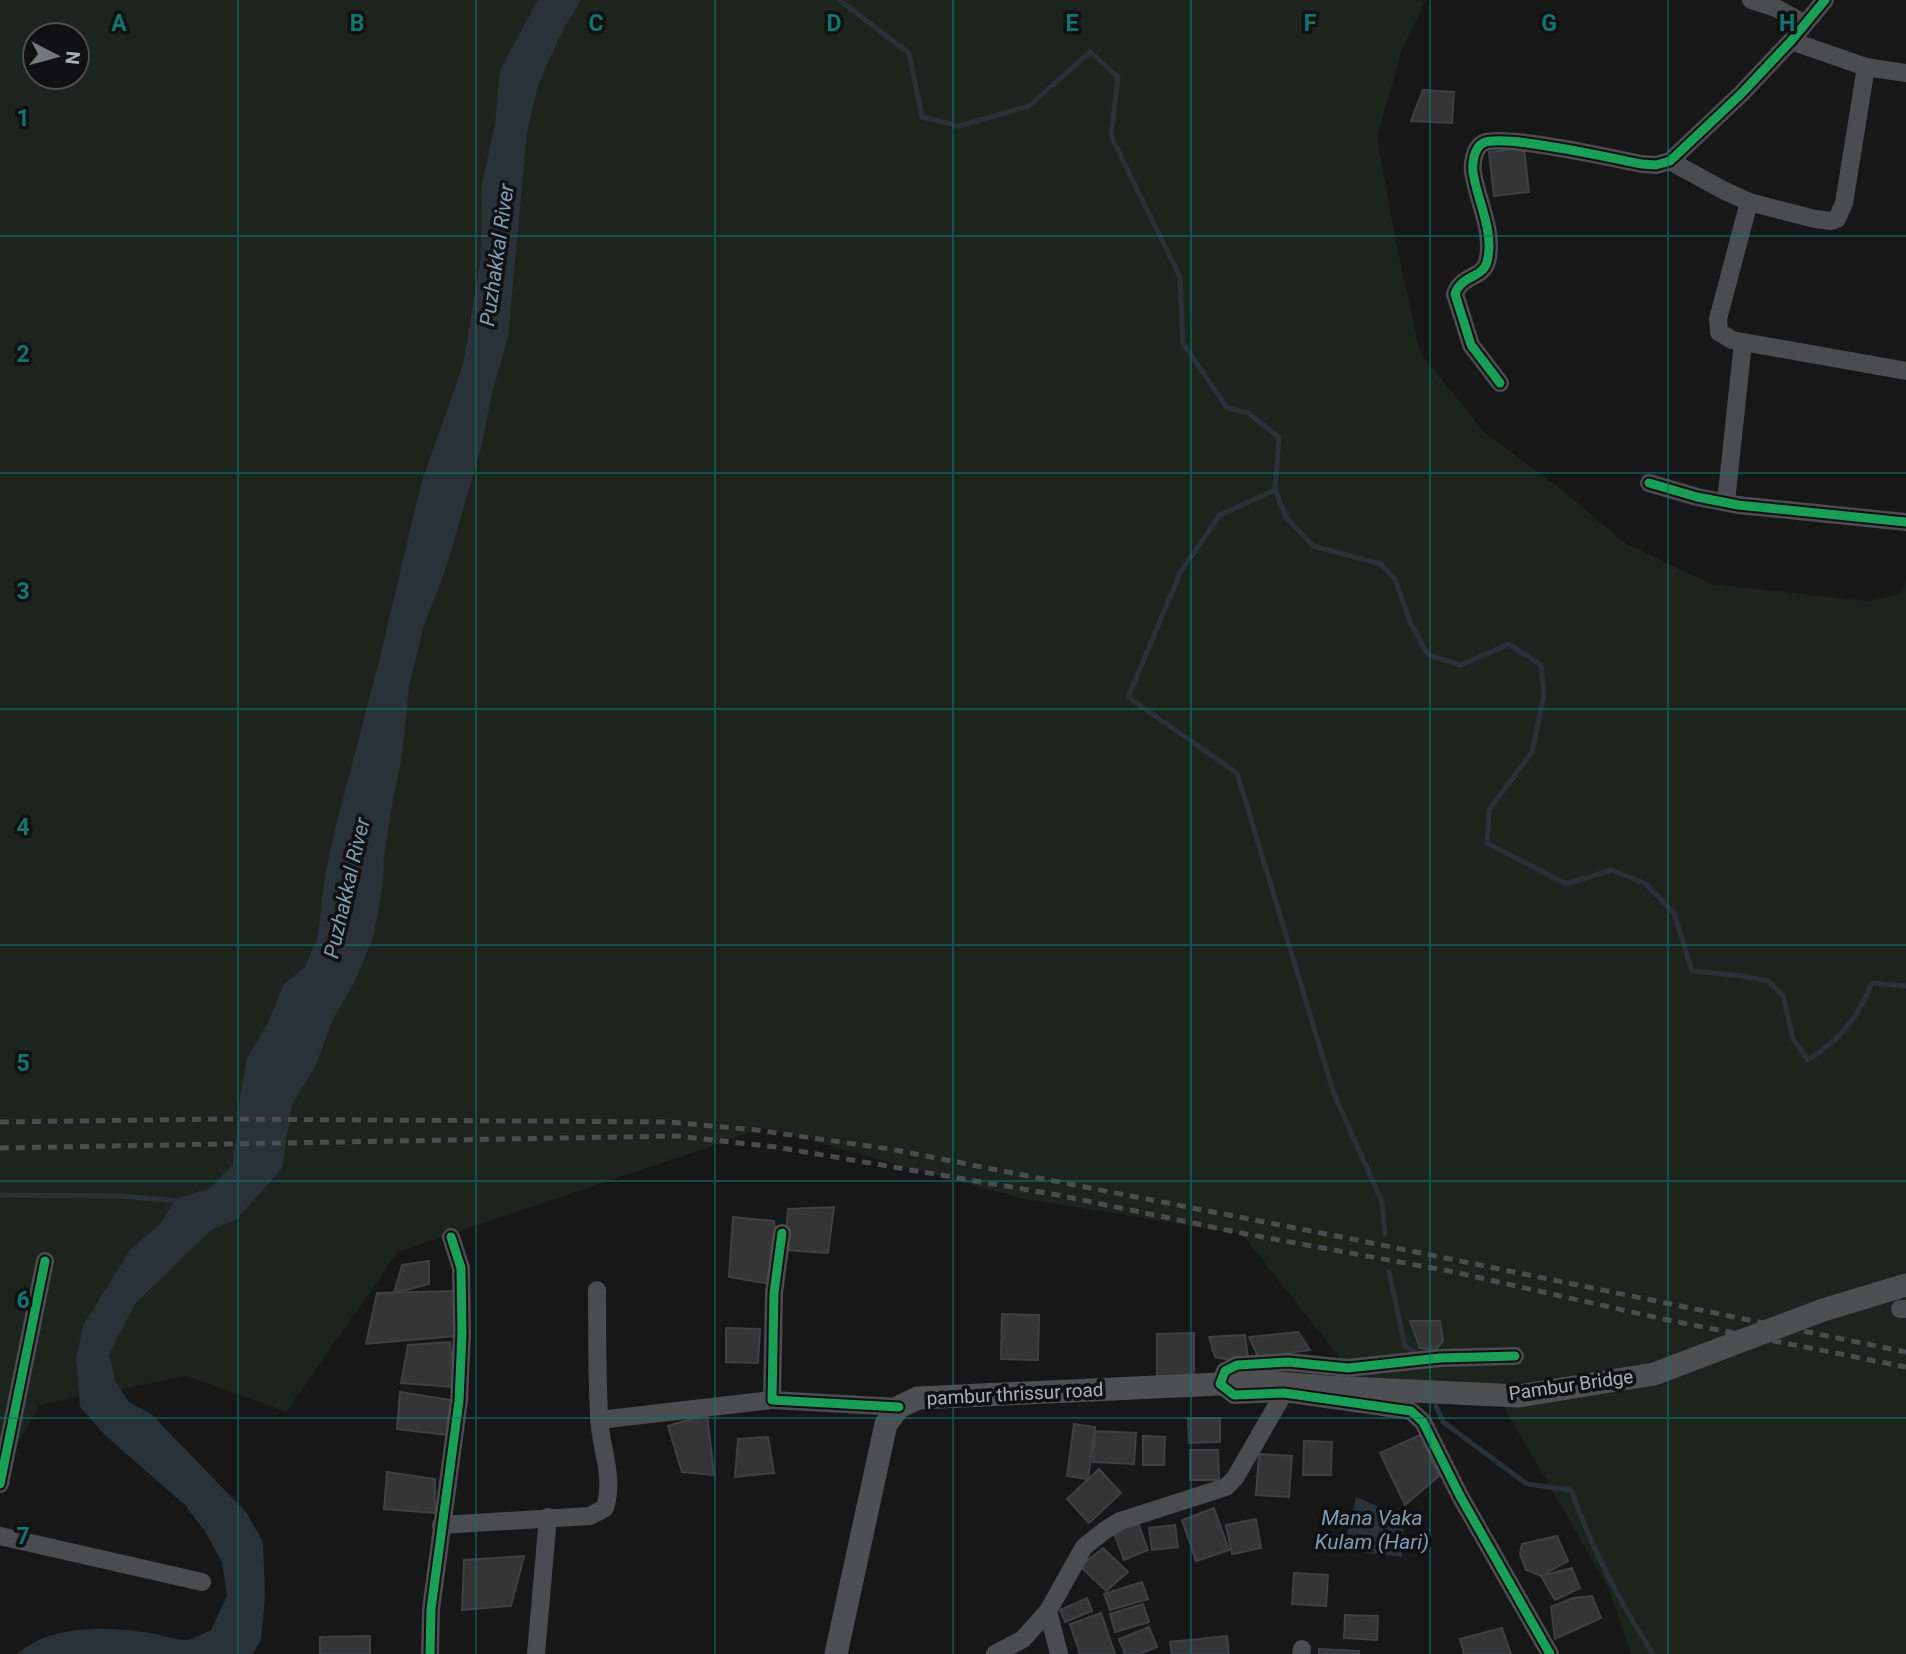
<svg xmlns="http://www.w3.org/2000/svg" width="1906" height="1654" viewBox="0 0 1906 1654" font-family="Roboto,sans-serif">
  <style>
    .green { fill: #1d241e; fill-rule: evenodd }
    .water { fill: #2a3239 }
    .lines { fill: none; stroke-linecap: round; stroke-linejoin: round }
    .stream { stroke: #2a3239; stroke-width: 5 }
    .building { fill: #353536; stroke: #3f4043; stroke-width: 2 }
    .minor { stroke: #4b4c50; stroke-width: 18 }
    .major { stroke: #4d4f52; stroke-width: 23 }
    .rail { stroke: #4b4c4f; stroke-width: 5; stroke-dasharray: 9 7; stroke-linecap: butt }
    .major-bridge { stroke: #4d4f52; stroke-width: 23 }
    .cycleway-casing { stroke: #111113; stroke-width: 13 }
    .cycleway { stroke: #1a9f57; stroke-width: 9 }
    .grid { fill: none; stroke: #0f766e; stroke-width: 2; stroke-opacity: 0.55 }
    .labels { text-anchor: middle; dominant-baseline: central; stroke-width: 7; stroke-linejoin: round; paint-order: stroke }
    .street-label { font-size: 19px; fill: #a8adb8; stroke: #111113 }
    .water-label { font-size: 21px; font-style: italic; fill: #7f9bb3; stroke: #111113 }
    .grid-label { font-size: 23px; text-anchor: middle; font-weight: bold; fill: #0f766e; stroke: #111113; stroke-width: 7; stroke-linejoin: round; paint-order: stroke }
  </style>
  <rect width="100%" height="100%" fill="#171717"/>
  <path class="green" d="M0 0H1426L1402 50 1377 137 1396 242 1420 353 1485 433 1562 490 1626 544 1712 584 1867 601 1900 595 1906 583V1654H1631L1609 1589 1501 1402 1374 1401 1242 1234 1024 1199 764 1128 398 1252 286 1412 188 1376 40 1405 0 1474ZM35 35H77V77H35Z"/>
  <g class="water">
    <path d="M538 0H581L563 30 538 85 527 132 508 337 492 393 481 448 446 568 423 628 409 687 402 755 391 811 384 858 383 884 373 938 355 981 332 1021 315 1067 292 1104 282 1168 237 1219 211 1230 135 1304 109 1354 115 1381 129 1402 151 1414 246 1512 263 1542 265 1598 261 1639 253 1654H17C50 1626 101 1626 143 1632 156 1633 172 1640 186 1640 194 1639 204 1633 211 1630L227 1596 222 1562 204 1530 185 1505 107 1437 80 1407 76 1357 84 1324 130 1250 161 1223 176 1199 210 1188 232 1166 237 1133 240 1097 247 1058 268 1023 284 984 305 967 318 936 325 875 335 830 381 653 421 484 463 365 481 257 482 184 495 125 500 70Z"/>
    <path d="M1356 1497 1404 1517 1402 1557 1343 1550Z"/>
  </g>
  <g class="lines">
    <g class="stream">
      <path d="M839 0 909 53 922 117 959 126 1029 106 1090 52 1118 77 1111 136 1180 277 1183 343 1227 408 1248 413 1279 437 1275 490 1286 517 1313 546 1381 564 1395 579 1411 624 1428 655 1461 665 1509 644 1541 665 1544 695 1532 752 1489 810 1487 843 1566 884 1612 870 1646 884 1674 913 1692 971 1742 976 1768 981 1783 996 1793 1039 1808 1060C1841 1039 1857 1019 1872 983L1906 986"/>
      <path d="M1275 490 1220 515 1181 571 1128 697 1237 773 1334 1094 1382 1202 1385 1234"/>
      <path d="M0 1195 120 1196 179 1201"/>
      <path d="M1389 1272 1405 1346 1419 1355"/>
      <path d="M1436 1406 1443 1422 1527 1484 1571 1490C1594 1552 1617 1598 1653 1654"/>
    </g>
  </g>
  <g class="building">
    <path d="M1423 90 1454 92 1452 123 1411 121Z"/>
    <path d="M1524 148 1529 192 1494 196 1489 152Z"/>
    <path d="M834 1207 828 1253 785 1250 788 1209Z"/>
    <path d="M733 1217 774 1221 782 1286 729 1277Z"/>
    <path d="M429 1261V1284L394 1293 402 1265Z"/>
    <path d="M455 1291V1336L366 1344 377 1293Z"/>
    <path d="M1002 1314 1039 1315 1038 1360 1001 1359Z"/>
    <path d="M1410 1321H1440L1443 1341 1435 1350 1420 1348Z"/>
    <path d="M726 1328 760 1329 758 1363 726 1362Z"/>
    <path d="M1298 1332 1310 1350 1267 1356 1260 1361 1249 1337Z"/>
    <path d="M1194 1333V1376H1157V1334Z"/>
    <path d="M1245 1335 1248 1359 1229 1360 1215 1357 1209 1337Z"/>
    <path d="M450 1342 454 1387 401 1383 408 1345Z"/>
    <path d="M400 1392 451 1400 447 1435 397 1429Z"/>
    <path d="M707 1414 714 1475 682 1472 668 1426Z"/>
    <path d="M1188 1418H1220V1442L1189 1443Z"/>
    <path d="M1074 1424 1095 1427 1088 1479 1067 1476Z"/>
    <path d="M1095 1431 1136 1433 1134 1464 1093 1462Z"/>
    <path d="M1420 1435 1439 1476 1405 1505 1380 1453Z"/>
    <path d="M1143 1436 1165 1437 1164 1465H1143Z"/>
    <path d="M768 1437 774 1473 735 1477 738 1439Z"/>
    <path d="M1304 1441 1332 1442 1331 1475H1303Z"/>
    <path d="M1190 1450H1218L1219 1480H1190Z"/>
    <path d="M1259 1454 1292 1456 1289 1497 1256 1495Z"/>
    <path d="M1099 1469 1121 1493 1089 1523 1067 1499Z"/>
    <path d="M387 1472 435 1479V1513L384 1509Z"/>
    <path d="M1214 1508 1229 1550 1196 1561 1182 1520Z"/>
    <path d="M1256 1519 1261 1548 1232 1554 1226 1525Z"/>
    <path d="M1138 1523 1148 1550 1124 1560 1114 1533Z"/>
    <path d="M1175 1525 1178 1547 1152 1550 1149 1528Z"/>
    <path d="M1557 1536 1568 1561 1541 1576 1526 1570 1520 1554 1522 1544Z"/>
    <path d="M1103 1548 1128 1572 1106 1591 1080 1566Z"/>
    <path d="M524 1556 511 1606 462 1610 464 1560Z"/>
    <path d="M1572 1568 1580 1588 1555 1600 1541 1576Z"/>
    <path d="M1294 1573 1328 1575 1326 1606 1292 1604Z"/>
    <path d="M1142 1582 1148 1599 1110 1610 1104 1594Z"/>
    <path d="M1592 1596 1601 1618 1555 1639 1551 1607 1573 1598Z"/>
    <path d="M1087 1598 1092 1611 1065 1622 1060 1610Z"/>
    <path d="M1143 1604 1149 1622 1115 1632 1110 1614Z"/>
    <path d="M1101 1613 1115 1654H1080L1070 1624Z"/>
    <path d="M1345 1615 1378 1616 1377 1640 1344 1638Z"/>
    <path d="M1149 1627 1157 1647 1139 1654H1125L1119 1639Z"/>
    <path d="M1502 1628 1511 1654H1464L1460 1639Z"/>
    <path d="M370 1636V1654H320V1637Z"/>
    <path d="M1227 1636 1229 1654H1172L1170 1642Z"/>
    <path d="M1319 1649 1359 1651V1654H1319Z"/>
  </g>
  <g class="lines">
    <g class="minor">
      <path d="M1751 0 1776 8 1805 24"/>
      <path d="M1791 41 1866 67 1906 73"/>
      <path d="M1670 161 1723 190 1749 202 1815 219 1831 221 1837 219 1844 203 1866 67"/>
      <path d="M1749 202 1718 319 1719 332 1732 340 1906 371"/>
      <path d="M1500 383 1471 345 1455 294C1461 275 1483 278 1487 262 1495 231 1477 201 1473 172 1472 163 1474 148 1483 143 1502 133 1615 159 1642 164L1656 165 1670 161 1741 94 1791 41 1825 0"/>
      <path d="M1649 483 1697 497 1738 505 1906 522"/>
      <path d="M1726 502 1743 342"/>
      <path d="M782 1233 774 1293 772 1400 899 1407"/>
      <path d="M1900 1309H1906"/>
      <path d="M1515 1356 1440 1358 1348 1368 1288 1362 1237 1365 1225 1371 1220 1384 1234 1395 1284 1393 1411 1411 1423 1422 1460 1496 1550 1654"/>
      <path d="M599 1420 772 1400"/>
      <path d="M0 1484 45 1261"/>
      <path d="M441 1525 590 1516 605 1508C615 1475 600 1449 599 1416 597 1374 597 1332 597 1290"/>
      <path d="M0 1536 202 1582"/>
      <path d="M1048 1611 1059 1654"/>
      <path d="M430 1654 431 1609 459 1401 462 1333 461 1268 451 1237"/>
      <path d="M536 1654 548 1517"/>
      <path d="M995 1654 1023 1639 1048 1611 1084 1547 1104 1531 1120 1521 1226 1487 1235 1478 1284 1393"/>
      <path d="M1301 1654 1302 1649"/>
    </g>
    <path class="major" d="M836 1654 886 1424 899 1407 918 1398 1220 1384"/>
    <g class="rail">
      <path d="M0 1122 224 1119 669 1122 756 1130 890 1149 1362 1241 1906 1352"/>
      <path d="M0 1148 677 1136 776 1147 1058 1195 1246 1234 1454 1272 1663 1319 1906 1367"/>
    </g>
    <path class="major-bridge" d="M1220 1384 1267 1382 1328 1387 1519 1396 1654 1374 1823 1310 1906 1285"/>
    <defs>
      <g id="cycleway">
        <path d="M1500 383 1471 345 1455 294C1461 275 1483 278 1487 262 1495 231 1477 201 1473 172 1472 163 1474 148 1483 143 1502 133 1615 159 1642 164L1656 165 1670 161 1741 94 1791 41 1825 0"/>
        <path d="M1649 483 1697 497 1738 505 1906 522"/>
        <path d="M782 1233 774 1293 772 1400 899 1407"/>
        <path d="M1515 1356 1440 1358 1348 1368 1288 1362 1237 1365 1225 1371 1220 1384 1234 1395 1284 1393 1411 1411 1423 1422 1460 1496 1550 1654"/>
        <path d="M0 1484 45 1261"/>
        <path d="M430 1654 431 1609 459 1401 462 1333 461 1268 451 1237"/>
      </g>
    </defs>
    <use href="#cycleway" class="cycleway-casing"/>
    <use href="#cycleway" class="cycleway"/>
  </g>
  <path class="grid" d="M238 0V1654M476 0V1654M715 0V1654M953 0V1654M1191 0V1654M1430 0V1654M1668 0V1654M0 236H1906M0 473H1906M0 709H1906M0 945H1906M0 1181H1906M0 1418H1906"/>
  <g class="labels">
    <g class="street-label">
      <text transform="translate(1571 1385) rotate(-8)">Pambur Bridge</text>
      <text transform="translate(1015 1394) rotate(-3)">pambur thrissur road</text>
    </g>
    <g class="water-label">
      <text transform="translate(497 255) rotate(-82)">Puzhakkal River</text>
      <text transform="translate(347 888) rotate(-77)">Puzhakkal River</text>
      <text x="1372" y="1518">Mana Vaka<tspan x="1372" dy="24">Kulam (Hari)</tspan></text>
    </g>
  </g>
  <g class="grid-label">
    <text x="119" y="31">A</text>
    <text x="357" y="31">B</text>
    <text x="596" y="31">C</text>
    <text x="834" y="31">D</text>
    <text x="1072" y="31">E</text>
    <text x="1310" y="31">F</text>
    <text x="1549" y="31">G</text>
    <text x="1787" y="31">H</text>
    <text x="23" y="126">1</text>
    <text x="23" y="362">2</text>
    <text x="23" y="599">3</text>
    <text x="23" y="835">4</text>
    <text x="23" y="1071">5</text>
    <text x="23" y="1308">6</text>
    <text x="23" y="1544">7</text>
  </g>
  <g transform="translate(56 56) rotate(96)"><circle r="33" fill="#111113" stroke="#4d4f55" stroke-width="2"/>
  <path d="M0-5L12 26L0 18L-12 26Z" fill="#757880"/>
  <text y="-10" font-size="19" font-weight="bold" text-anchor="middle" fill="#a8adb8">N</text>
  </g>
</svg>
